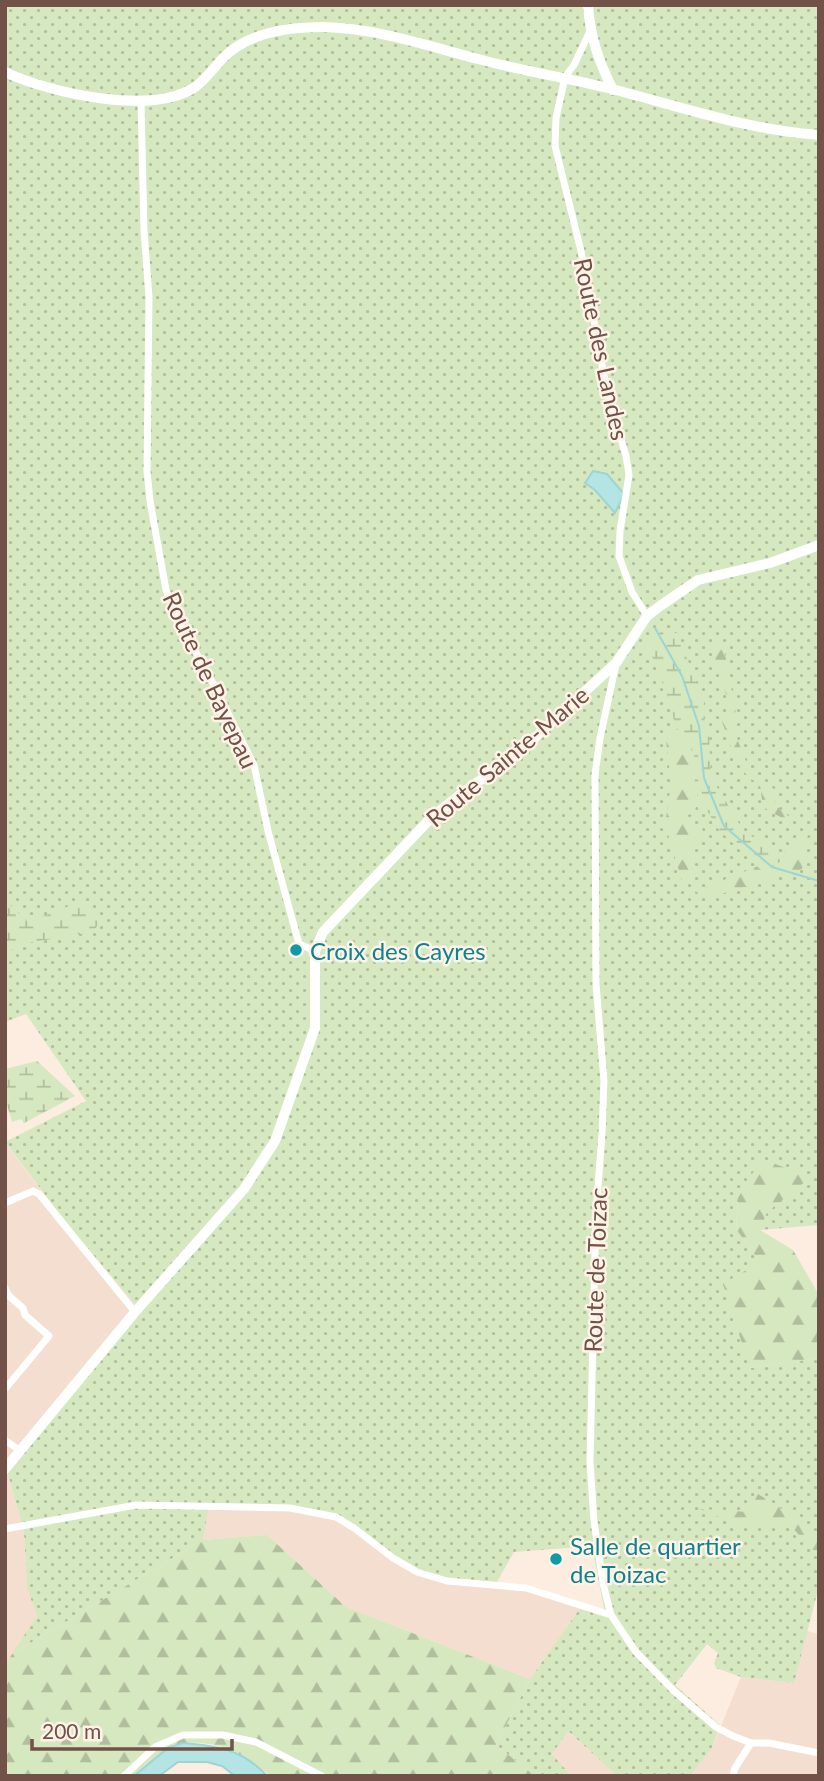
<svg xmlns="http://www.w3.org/2000/svg" width="824" height="1781" viewBox="0 0 824 1781" font-family="Lato,sans-serif">
  <style>
    .residential { fill: #f3decf }
    .grass { fill: url(#grass-dots) }
    .forest { fill: url(#forest-firs) }
    .wetland { fill: url(#wetland-marsh) }
    .water { fill: #b5e4e4; stroke: #9cd5d6; stroke-width: 2 }
    .lines { fill: none; stroke-linecap: round; stroke-linejoin: round }
    .stream { stroke: #9cd5d6; stroke-width: 2 }
    .street { stroke: #fff; stroke-width: 7 }
    .secondary { stroke: #fff; stroke-width: 10 }
    .culture-dot { fill: #0f9aa8; stroke: #fff2e6; stroke-width: 2.5 }
    .labels { text-anchor: middle; dominant-baseline: central; stroke-width: 5; stroke-linejoin: round; paint-order: stroke }
    .street-label { font-size: 24px; fill: #725148; stroke: #fff2e6 }
    .culture-label { font-size: 24px; fill: #0d838f; stroke: #fff2e6; text-anchor: start }
  </style>
  <defs>
    <pattern id="grass-dots" width="8" height="8" patternUnits="userSpaceOnUse" patternTransform="scale(1.75)"><rect width="8" height="8" fill="#d5e8bf"/><path d="M2 2h.1M6 6h.1" fill="none" stroke="#b1be9d" stroke-width="1.8" stroke-linecap="round"/></pattern>
    <pattern id="forest-firs" width="22" height="20" patternUnits="userSpaceOnUse" patternTransform="scale(1.75)"><rect width="22" height="20" fill="#d5e8bf"/><path d="M5 1l3.5 6h-7zM16 11l3.5 6h-7z" fill="#b1be9d"/></pattern>
    <pattern id="wetland-marsh" width="20" height="14" patternUnits="userSpaceOnUse" patternTransform="scale(1.75)"><rect width="20" height="14" fill="#d5e8bf"/><path d="M1 5h8M5 5V1M11 12h8M15 12V8" fill="none" stroke="#b1be9d"/></pattern>
  </defs>
  <rect width="100%" height="100%" fill="#fcede0"/>
  <g class="residential">
    <path d="M5 1143 72 1231 136 1305 5 1463 24 1532 27 1588 37 1616 5 1666Z"/>
    <path d="M207 1509 290 1512 334 1519 413 1570 533 1592 581 1607 530 1679 346 1607 267 1535 203 1540Z"/>
    <path d="M807 1631 819 1634V1776H690L712 1748 741 1677 794 1683Z"/>
    <path d="M567 1731 617 1776H571L552 1754Z"/>
  </g>
  <path class="grass" d="M5 5H819V1225L759 1230 767 1212 810 1177 738 1198 736 1229 757 1258 753 1266 750 1368 819 1358V1586L794 1683 741 1677 716 1668 714 1663 718 1653 707 1644 675 1685 720 1725 712 1748 690 1776H617L568 1731 552 1754 571 1776H535L496 1745 530 1679 581 1607 605 1614 592 1546 514 1552 494 1587 440 1580 413 1570 334 1519 290 1512 208 1509 203 1540 12 1654 37 1616 27 1588 24 1532 5 1463 136 1305 72 1230 5 1142 86 1101 26 1014 5 1022Z"/>
  <g class="forest">
    <path d="M723 642 736 714V736L750 771 774 789 775 805 791 818 789 822 763 807 760 784C736 774 731 744 722 722L729 703 716 665 714 647Z"/>
    <path d="M680 720 695 741 699 782 695 813 680 817 690 828 702 824 703 840 691 854 693 883 683 884 665 825 671 784 666 740Z"/>
    <path d="M808 834 802 869 715 896 695 892 775 859Z"/>
    <path d="M761 1159 811 1177 767 1212 760 1230 793 1250 819 1295V1358L750 1368 723 1284 753 1266 757 1258 736 1229 738 1198Z"/>
    <path d="M758 1494 798 1519 819 1538V1550H813L789 1524H735L700 1509 749 1512Z"/>
    <path d="M267 1535 346 1607 530 1679 496 1745 535 1776H275C261 1772 255 1763 243 1756 228 1746 202 1741 185 1743 173 1745 142 1767 134 1776H5V1666L12 1654 203 1540Z"/>
  </g>
  <g class="wetland">
    <path d="M660 632 677 633 704 701 703 715 709 732 711 777 743 830 785 859 763 872 718 829 695 790 694 754 675 725 671 707 654 660 645 647Z"/>
    <path d="M5 900 28 922 74 904 88 902 98 923 96 928 86 933 28 943 5 952Z"/>
    <path d="M37 1061 75 1096 24 1123 21 1119 12 1122 5 1098V1069Z"/>
  </g>
  <g class="water">
    <path d="M593 471 607 474 624 494 615 513 595 490 585 483Z"/>
    <path d="M183 1743C218 1746 242 1749 267 1776H235L222 1766 207 1762H178L159 1776H134L168 1748Z"/>
  </g>
  <g class="lines">
    <path class="stream" d="M655 628 682 676 699 726 704 778 724 826 772 867 819 881"/>
    <g class="street">
      <path d="M590 31 574 65 565 77 556 118 555 146 581 251 607 392 626 456 629 475 620 531 619 556 632 592 647 616"/>
      <path d="M141 101 144 231 149 297 147 471 150 501 166 590 179 622 214 685 254 765 268 831 299 944 315 951"/>
      <path d="M616 664 600 738 595 775 596 984 604 1081 602 1134 596 1213 590 1462 594 1521 603 1583 611 1615 636 1652 674 1691 716 1727 733 1736 751 1743H769L819 1753"/>
      <path d="M5 1203 33 1191 39 1194 135 1312"/>
      <path d="M5 1288 9 1296 23 1308 25 1315 49 1336 5 1389"/>
      <path d="M5 1440 19 1450"/>
      <path d="M5 1529 136 1505 290 1508 336 1517 354 1528 393 1558 417 1572 447 1581 526 1588 611 1615"/>
      <path d="M124 1776 155 1747 183 1735H223L256 1742 322 1776"/>
      <path d="M733 1776 735 1768 751 1743"/>
    </g>
    <g class="secondary">
      <path d="M588 5C590 37 599 62 613 90"/>
      <path d="M5 72C49 93 152 116 195 87 206 79 215 66 224 57 249 32 289 27 323 27 376 28 428 46 478 59 523 71 568 78 612 89 681 107 748 130 819 135"/>
      <path d="M5 1469 135 1312 244 1189 275 1141 315 1028V951L323 932 430 819 461 794 517 754 616 663 647 616 660 606 698 580 770 563 819 545"/>
    </g>
  </g>
  <g class="culture-dot">
    <circle cx="296" cy="950" r="7"/>
    <circle cx="556" cy="1559" r="7"/>
  </g>
  <g class="labels">
    <g class="street-label">
      <text transform="translate(602 349) rotate(78)">Route des Landes</text>
      <text transform="translate(211 680) rotate(65)">Route de Bayepau</text>
      <text transform="translate(507 756) rotate(-40)">Route Sainte-Marie</text>
      <text transform="translate(595 1270) rotate(-88)">Route de Toizac</text>
    </g>
    <g class="culture-label">
      <text x="310" y="950">Croix des Cayres</text>
      <text x="570" y="1545">Salle de quartier<tspan x="570" dy="28">de Toizac</tspan></text>
    </g>
  </g>
  <rect width="824" height="1781" fill="none" stroke="#725148" stroke-width="14"/>
  <path d="M32 1739v10h200v-10" fill="none" stroke="#725148" stroke-width="3.5"/>
  <text x="42" y="1739" font-size="21" fill="#725148" stroke="#fff2e6" stroke-width="5" paint-order="stroke">200 m</text>
</svg>
